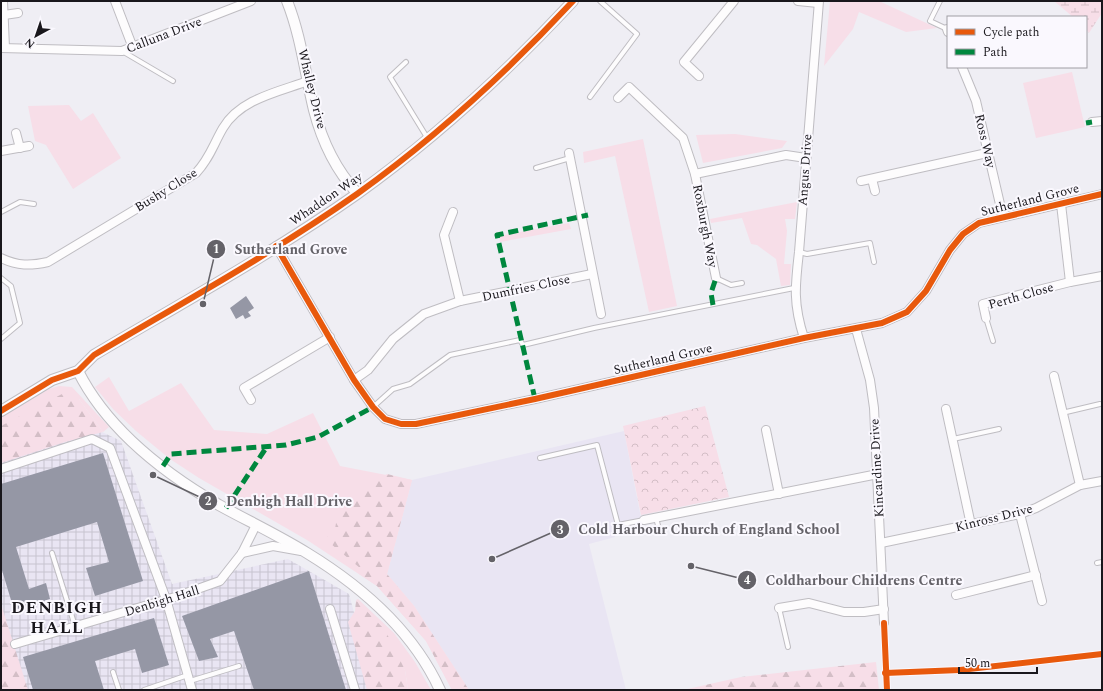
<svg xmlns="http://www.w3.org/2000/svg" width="1103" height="691" viewBox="0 0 1103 691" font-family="Spectral,serif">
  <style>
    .built { fill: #e9e5f3 }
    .industrial { fill: url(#industrial-grid) }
    .grass { fill: #f7dee8 }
    .forest { fill: url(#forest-firs) }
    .wetland { fill: url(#wetland-marsh) }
    .park { fill: url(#park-crowns) }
    .building { fill: #9597a5 }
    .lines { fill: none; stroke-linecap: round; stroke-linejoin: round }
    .service-casing { stroke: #bfbdc2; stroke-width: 6 }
    .minor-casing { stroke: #bfbdc2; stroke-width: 10 }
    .tertiary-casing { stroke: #bfbdc2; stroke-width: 12 }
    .service { stroke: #fdfcfd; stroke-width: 4 }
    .minor { stroke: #fdfcfd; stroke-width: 8 }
    .tertiary { stroke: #fdfcfd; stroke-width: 10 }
    .quiet { stroke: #00873e; stroke-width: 5; stroke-dasharray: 10 5; stroke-linecap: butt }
    .cycleway-casing { stroke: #faf8fe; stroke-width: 8 }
    .cycleway { stroke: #e8590c; stroke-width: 6 }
    .labels { text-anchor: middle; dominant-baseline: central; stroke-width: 4; stroke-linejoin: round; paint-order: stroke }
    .street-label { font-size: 13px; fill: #19171c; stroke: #faf8fe }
    .district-label { font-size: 17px; font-weight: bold; letter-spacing: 1px; fill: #19171c; stroke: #faf8fe }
    .leader { fill: none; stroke: #646268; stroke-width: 1.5 }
    .callout-dot { fill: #646268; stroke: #faf8fe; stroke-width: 1.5 }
    .mark-label { font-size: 12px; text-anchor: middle; font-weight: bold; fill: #fff }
    .callout-label { font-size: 14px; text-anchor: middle; font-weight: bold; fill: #646268; stroke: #faf8fe; stroke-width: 4; stroke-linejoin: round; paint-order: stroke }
  </style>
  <defs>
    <pattern id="industrial-grid" width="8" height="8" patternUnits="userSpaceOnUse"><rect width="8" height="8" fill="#e9e5f3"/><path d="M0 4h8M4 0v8" fill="none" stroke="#c7c4d0"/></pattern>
    <pattern id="forest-firs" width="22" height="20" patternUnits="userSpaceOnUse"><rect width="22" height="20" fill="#f7dee8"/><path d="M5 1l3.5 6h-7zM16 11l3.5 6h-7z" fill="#d3bec6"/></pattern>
    <pattern id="wetland-marsh" width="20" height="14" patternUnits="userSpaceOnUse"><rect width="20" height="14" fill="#f7dee8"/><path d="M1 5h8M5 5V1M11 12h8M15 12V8" fill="none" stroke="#d3bec6"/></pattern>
    <pattern id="park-crowns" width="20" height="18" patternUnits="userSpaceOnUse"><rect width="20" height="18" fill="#f7dee8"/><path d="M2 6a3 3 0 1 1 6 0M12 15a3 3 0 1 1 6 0" fill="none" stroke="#d3bec6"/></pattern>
  </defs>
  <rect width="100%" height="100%" fill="#efeef4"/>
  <path class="built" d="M624 431 641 518 613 524 615 537 589 544 626 690H469L414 606 387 574 412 480Z"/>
  <path class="industrial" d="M83 423 121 441 172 584 288 559 349 594 375 690H21L1 628V448Z"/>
  <g class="grass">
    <path d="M830 1H879L937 28 906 32 859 12 853 29 824 66Z"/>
    <path d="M1072 72 1085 127 1036 138 1023 83Z"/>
    <path d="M69 105 81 121 93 113 121 158 73 189 46 145 35 141 28 106Z"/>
    <path d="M735 134 787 141 782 148 703 163 696 135Z"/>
    <path d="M643 139 677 306 649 312 615 156 584 163 583 152Z"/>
    <path d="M797 202 795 219H785L787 231 784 264H791L790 285 781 286 776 259 757 245 751 244 742 218 711 223 710 219Z"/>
    <path d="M569 223 571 229 500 242 499 236Z"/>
    <path d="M109 377 129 411 181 383 214 430 267 434 313 413 340 466 412 480 387 574 414 606 469 690H452L426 641 377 586 307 540 199 478 170 459 136 431 113 409 95 387Z"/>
    <path d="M59 386 72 387 109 427 103 432 79 399 1 426V416L49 389Z"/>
    <path d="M358 599 394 633 415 662 431 690H408L405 670 364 609 356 600Z"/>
  </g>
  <g class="forest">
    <path d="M62 394 79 399 103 432 65 442 1 463V426Z"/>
    <path d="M387 474 412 480 387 574 414 606 469 690H452L426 641 377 586 359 574 360 568 325 539 335 529 338 511 368 486Z"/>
    <path d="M356 600 385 630 405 670 408 690H367L348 622 355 611Z"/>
    <path d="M1 604 28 690H1Z"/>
    <path d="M876 662 879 690H683L741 677Z"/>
  </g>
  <path class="wetland" d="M1054 1H1102V13L1089 33 1086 29V17H1073Z"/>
  <path class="park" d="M705 406 729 497 641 515 623 426Z"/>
  <g class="building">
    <path d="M246 296 254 308 248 312 251 316 245 319 243 315 236 319 230 308Z"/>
    <path d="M103 453 143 581 95 596 86 568 109 562 97 522 16 547 29 589 46 583 50 599 14 610 1 567V484Z"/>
    <path d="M309 571 346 690H254L234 631 210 639 218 657 199 661 182 616Z"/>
    <path d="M154 618 169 665 142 673 135 649 95 661 104 690H33L23 657Z"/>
  </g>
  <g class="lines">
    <defs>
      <g id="service">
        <path d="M940 1 930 21 947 29"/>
        <path d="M122 51 173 81"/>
        <path d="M406 62 390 77 428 139"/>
        <path d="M590 97 637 34 600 1"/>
        <path d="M536 168 570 158"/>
        <path d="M1 212 20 202 34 204"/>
        <path d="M799 252 807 254 870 243 874 262"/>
        <path d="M1 278 11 286 20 323 1 339"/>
        <path d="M716 278 731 285 742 283"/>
        <path d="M986 318 993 341"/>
        <path d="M373 407 393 389 410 384 450 355 520 340 523 345 594 328 794 288"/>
        <path d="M1062 413 1100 404"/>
        <path d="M953 439 999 429"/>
        <path d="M540 458 597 445 618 525 644 520"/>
        <path d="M656 518 659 529"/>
        <path d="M52 553 75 626"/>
        <path d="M1097 563 1102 562"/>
        <path d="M779 608 788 647"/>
        <path d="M113 672 119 690"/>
        <path d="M190 681 239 666"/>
        <path d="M144 690 188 675"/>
      </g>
      <g id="minor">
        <path d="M3 1 5 48"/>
        <path d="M115 1 133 48"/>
        <path d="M798 1 818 3"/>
        <path d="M4 15 18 13"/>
        <path d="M947 29 948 32"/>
        <path d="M1 48 122 51 251 1"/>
        <path d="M962 67 976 101 1003 217"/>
        <path d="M699 76 684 62 734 1"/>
        <path d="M618 98 629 87 683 138 695 174 716 278"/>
        <path d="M1092 122 1102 121"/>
        <path d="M16 133 20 148"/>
        <path d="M1 151 29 146"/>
        <path d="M569 153 601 314"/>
        <path d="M695 174 786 155 806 158"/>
        <path d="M872 179 875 191"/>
        <path d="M861 181 987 153"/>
        <path d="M1061 204 1070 282"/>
        <path d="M453 212 444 235 460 301"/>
        <path d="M276 246 354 380 373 407 385 419 401 424H416L535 399 804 338 882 323 907 312 926 291 950 250 963 234 979 223 1102 194"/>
        <path d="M1 258C18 266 30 266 48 262L196 173C210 158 213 145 223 128 240 99 278 92 308 81"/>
        <path d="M986 318 983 304 1070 282 1102 276"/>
        <path d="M856 329 870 380 874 408 884 623"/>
        <path d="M804 338C793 304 795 286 799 252L819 1"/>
        <path d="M1054 376 1080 485"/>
        <path d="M354 380 368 370 393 339 424 314 460 301 592 274"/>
        <path d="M251 400 244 388 330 337"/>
        <path d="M946 409 971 525"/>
        <path d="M766 430 779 494"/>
        <path d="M1 469 92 439 110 448 166 599 192 690"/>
        <path d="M1020 514 1042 601"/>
        <path d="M644 520 878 474"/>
        <path d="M881 543 1020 514 1036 508 1080 485 1102 481"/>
        <path d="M242 553 273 546 301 551"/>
        <path d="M956 595 1036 575"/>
        <path d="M779 608 809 603 844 612H864L884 609"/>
        <path d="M330 609 355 690"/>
        <path d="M15 644 175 597 220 581 242 553 256 525"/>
      </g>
      <g id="tertiary">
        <path d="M287 1C301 36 305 73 314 110 322 141 336 170 357 193"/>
        <path d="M78 371C107 429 164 473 219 505 248 521 278 535 307 553 361 586 413 631 440 690"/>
        <path d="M1 411 52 380 78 371 94 355C182 303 273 253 357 194 435 138 507 72 573 1"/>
      </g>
    </defs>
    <use href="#service" class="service-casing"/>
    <use href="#minor" class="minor-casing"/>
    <use href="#tertiary" class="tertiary-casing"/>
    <use href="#service" class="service"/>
    <use href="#minor" class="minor"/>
    <use href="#tertiary" class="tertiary"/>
    <g class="quiet">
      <path d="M1086 123 1092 122"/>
      <path d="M713 305 711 293 716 278"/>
      <path d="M535 399 497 235 588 215"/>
      <path d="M163 466 171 454 286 445 318 437 373 407"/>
      <path d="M226 508 266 448"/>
    </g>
    <defs>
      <g id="cycleway">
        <path d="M276 246 354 380 373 407 385 419 401 424H416L535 399 804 338 882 323 907 312 926 291 950 250 963 234 979 223 1102 194"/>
        <path d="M1 411 52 380 78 371 94 355C182 303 273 253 357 194 435 138 507 72 573 1"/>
        <path d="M884 623 887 690"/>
        <path d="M885 673 960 670 1102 654"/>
      </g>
    </defs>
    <use href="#cycleway" class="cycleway-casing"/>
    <use href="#cycleway" class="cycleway"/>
  </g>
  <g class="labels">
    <g class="street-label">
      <text transform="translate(164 35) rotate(-21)">Calluna Drive</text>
      <text transform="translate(312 89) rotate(76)">Whalley Drive</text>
      <text transform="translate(985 141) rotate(77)">Ross Way</text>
      <text transform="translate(805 170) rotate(-86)">Angus Drive</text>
      <text transform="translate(166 190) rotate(-32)">Bushy Close</text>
      <text transform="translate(326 199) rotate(-34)">Whaddon Way</text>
      <text transform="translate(1030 200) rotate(-14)">Sutherland Grove</text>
      <text transform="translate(705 226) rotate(79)">Roxburgh Way</text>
      <text transform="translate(526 288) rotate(-12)">Dumfries Close</text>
      <text transform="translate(1021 296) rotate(-16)">Perth Close</text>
      <text transform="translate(663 359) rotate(-13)">Sutherland Grove</text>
      <text transform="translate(877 468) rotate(-93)">Kincardine Drive</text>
      <text transform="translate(994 518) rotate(-14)">Kinross Drive</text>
      <text transform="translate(162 601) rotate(-17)">Denbigh Hall</text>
    </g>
    <g class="district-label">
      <text x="57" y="608">DENBIGH<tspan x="57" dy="20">HALL</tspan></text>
    </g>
  </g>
  <path class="leader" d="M203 304L216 249M153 475L208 501M492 559L560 529M691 566L747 580"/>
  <g class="callout-dot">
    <circle cx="203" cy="304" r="4"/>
    <circle cx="153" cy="475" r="4"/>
    <circle cx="492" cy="559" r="4"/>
    <circle cx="691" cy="566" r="4"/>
    <circle cx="216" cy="249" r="10"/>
    <circle cx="208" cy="501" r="10"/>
    <circle cx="560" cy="529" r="10"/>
    <circle cx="747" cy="580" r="10"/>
  </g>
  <g class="mark-label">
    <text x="216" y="253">1</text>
    <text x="208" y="505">2</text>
    <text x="560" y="534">3</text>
    <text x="747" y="584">4</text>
  </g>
  <g class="callout-label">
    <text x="291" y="254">Sutherland Grove</text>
    <text x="289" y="506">Denbigh Hall Drive</text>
    <text x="709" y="534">Cold Harbour Church of England School</text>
    <text x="864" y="585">Coldharbour Childrens Centre</text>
  </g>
  <rect width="1103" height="691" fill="none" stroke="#19171c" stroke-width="4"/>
  <rect x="947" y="16" width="140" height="52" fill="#faf8fe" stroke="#a09ea4"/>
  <rect x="955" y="29" width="20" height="6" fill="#e8590c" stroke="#a09ea4"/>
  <text x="983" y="36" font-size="12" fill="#19171c">Cycle path</text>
  <rect x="955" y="49" width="20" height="6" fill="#00873e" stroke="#a09ea4"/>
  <text x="983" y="56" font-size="12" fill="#19171c">Path</text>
  <g transform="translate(36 36) rotate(220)" stroke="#faf8fe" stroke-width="3" paint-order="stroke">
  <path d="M0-3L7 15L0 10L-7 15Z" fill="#19171c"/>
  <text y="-6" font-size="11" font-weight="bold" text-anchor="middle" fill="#19171c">N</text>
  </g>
  <path d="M959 667v6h78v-6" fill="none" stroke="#19171c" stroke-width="2"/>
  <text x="965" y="667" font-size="12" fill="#19171c" stroke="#faf8fe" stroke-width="3" paint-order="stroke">50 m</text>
</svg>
